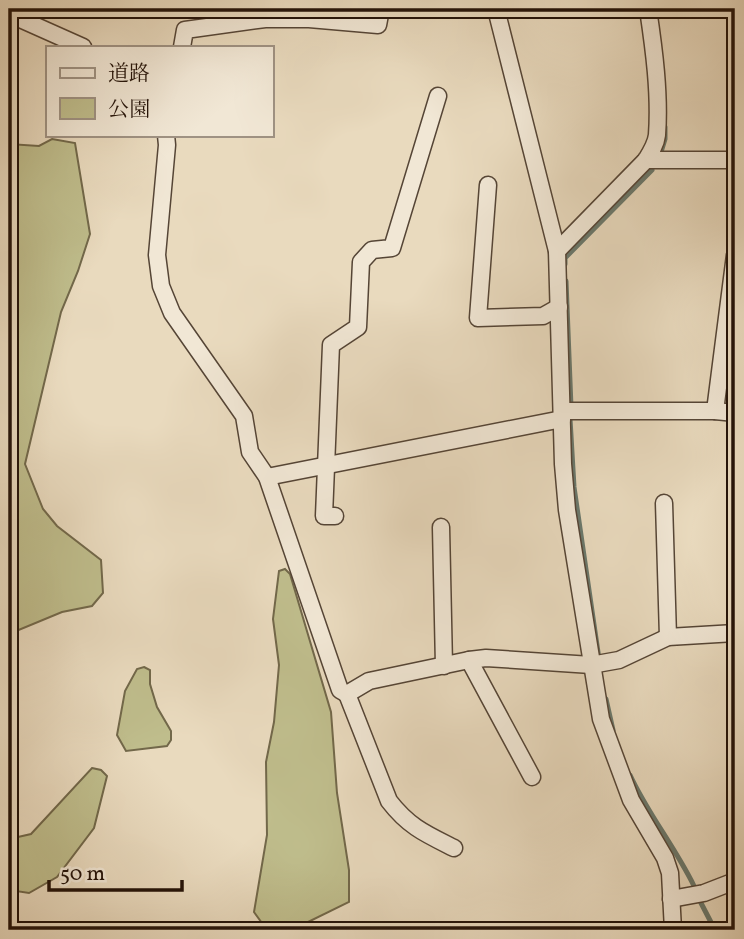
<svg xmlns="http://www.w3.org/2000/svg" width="744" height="939" viewBox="0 0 744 939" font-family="Vollkorn,'Noto Serif JP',serif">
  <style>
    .green { fill: #bfbd8c; stroke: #72684a; stroke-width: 2 }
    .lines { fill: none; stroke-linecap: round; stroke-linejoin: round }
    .stream { stroke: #6a786c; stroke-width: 5 }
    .minor-casing { stroke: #554536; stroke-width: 19 }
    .minor { stroke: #f1e7d5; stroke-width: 16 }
  </style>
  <rect width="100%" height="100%" fill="#e9dabe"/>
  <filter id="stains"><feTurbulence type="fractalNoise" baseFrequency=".00286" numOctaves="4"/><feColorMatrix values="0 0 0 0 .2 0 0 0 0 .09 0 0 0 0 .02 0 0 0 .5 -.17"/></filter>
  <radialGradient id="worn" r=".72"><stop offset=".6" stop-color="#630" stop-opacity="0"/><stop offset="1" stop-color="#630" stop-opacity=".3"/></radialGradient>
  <g class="green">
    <path d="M52 139 75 143 90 234 78 271 61 312 25 464 43 509 57 526 101 560 103 593 92 606 62 612 9 634V144L39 146Z"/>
    <path d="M285 569 290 574 331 712 337 793 349 870V902L304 924 267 930 254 912 267 835 266 762 274 722 279 665 273 619 279 571Z"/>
    <path d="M144 667 150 670V684L157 707 171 731V740L167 746 126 751 117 735 125 691 137 669Z"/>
    <path d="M92 768 101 770 107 776 94 828 57 877 29 893 9 890V839L31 834Z"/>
  </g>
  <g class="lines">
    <g class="stream">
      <path d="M661 152 665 139V127"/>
      <path d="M565 264V258L652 170"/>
      <path d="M566 281 571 407"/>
      <path d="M570 419 574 487 599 659"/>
      <path d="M606 699 613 730"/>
      <path d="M630 775C648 814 675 847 694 886"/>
      <path d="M701 903 715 930"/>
    </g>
    <defs>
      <g id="minor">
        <path d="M496 9 557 251 563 464 567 510 601 719 631 800 665 858 670 873 673 930"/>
        <path d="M9 14 83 47"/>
        <path d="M182 47 185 30 265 19H309L378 25 381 9"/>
        <path d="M166 135 167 145 157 255 161 286 172 313 244 416 250 452 267 477 340 690 347 694 369 681 469 660 486 658 591 665 619 660 668 637 735 633"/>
        <path d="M646 160H735"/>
        <path d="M488 185 478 318 543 316 559 307"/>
        <path d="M557 251 646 160C651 152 656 144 657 135 660 94 654 49 648 9"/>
        <path d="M563 411H715L735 413"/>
        <path d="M715 411 735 255"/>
        <path d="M267 477 562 419"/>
        <path d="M664 503 668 637"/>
        <path d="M335 516H324L331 345 358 327 361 262 372 250 392 248 438 96"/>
        <path d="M441 527 444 666"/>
        <path d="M469 660 532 777"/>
        <path d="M347 694 389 801C409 827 426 834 454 848"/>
        <path d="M671 899 704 893 735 881"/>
      </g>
    </defs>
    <use href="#minor" class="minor-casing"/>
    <use href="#minor" class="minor"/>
  </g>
  <rect width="744" height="939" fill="none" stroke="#e9dabe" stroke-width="35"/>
  <rect x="10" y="10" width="723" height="918" fill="none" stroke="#241309" stroke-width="3.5"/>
  <rect x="18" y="18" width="709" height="904" fill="none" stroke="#241309" stroke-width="2"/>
  <rect x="46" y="46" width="228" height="91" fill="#f1e7d5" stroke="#9f9283" stroke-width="2"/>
  <rect x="60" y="68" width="35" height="10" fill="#f1e7d5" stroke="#9f9283" stroke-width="2"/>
  <text x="108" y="80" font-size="21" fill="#241309">道路</text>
  <rect x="60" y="98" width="35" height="21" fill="#bfbd8c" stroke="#9f9283" stroke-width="2"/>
  <text x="108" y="116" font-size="21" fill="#241309">公園</text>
  <path d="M49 880v10h133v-10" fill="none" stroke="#241309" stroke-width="3.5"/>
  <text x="60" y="880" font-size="21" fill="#241309" stroke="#f1e7d5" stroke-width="5" paint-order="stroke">50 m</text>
  <rect width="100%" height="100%" filter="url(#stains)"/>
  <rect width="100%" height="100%" fill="url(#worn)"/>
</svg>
